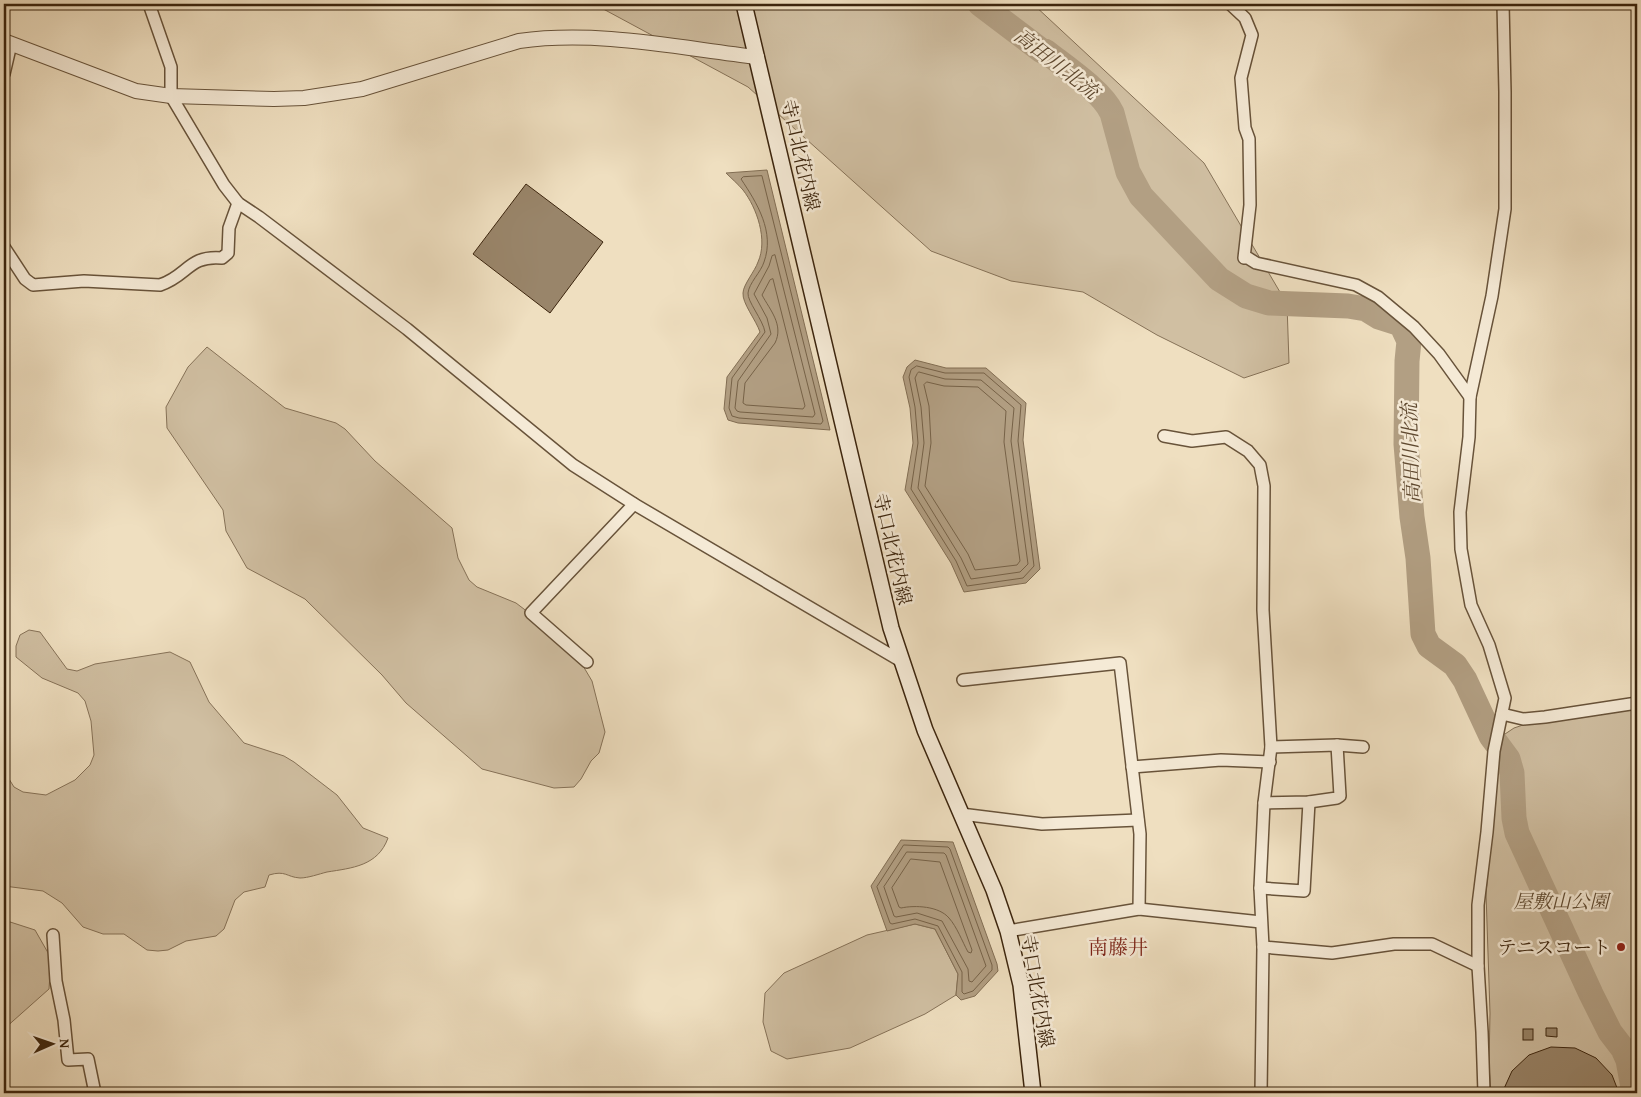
<svg xmlns="http://www.w3.org/2000/svg" width="1641" height="1097" viewBox="0 0 1641 1097" font-family="'Gentium Book Plus','Noto Serif JP',serif">
  <style>
    .green { fill: #d0bfa2; stroke: #867258 }
    .water { fill: #b29f83; stroke: #826e54 }
    .lines { fill: none; stroke-linecap: round; stroke-linejoin: round }
    .shore { stroke: #766248; stroke-width: 1 }
    .stream { stroke: #826e54; stroke-width: 4.5 }
    .river { stroke: #b29f83; stroke-width: 25 }
    .building { fill: #99856a; stroke: #3b240d }
    .minor-casing { stroke: #68533a; stroke-width: 14 }
    .tertiary-casing { stroke: #68533a; stroke-width: 16 }
    .secondary-casing { stroke: #3b240d; stroke-width: 18 }
    .minor { stroke: #f5ead6; stroke-width: 11 }
    .tertiary { stroke: #f5ead6; stroke-width: 14 }
    .secondary { stroke: #f5ead6; stroke-width: 15 }
    .poi-dot { fill: #8f2418; stroke: #f5ead6; stroke-width: 2 }
    .labels { text-anchor: middle; dominant-baseline: central; stroke-width: 5; stroke-linejoin: round; paint-order: stroke }
    .street-label { font-size: 19px; fill: #3b240d; stroke: #f5ead6 }
    .park-label { font-size: 19px; font-style: italic; fill: #604b32; stroke: #f5ead6 }
    .poi-label { font-size: 19px; fill: #3b240d; stroke: #f5ead6; text-anchor: end }
    .water-label { font-size: 20px; font-style: italic; fill: #5f4930; stroke: #f5ead6 }
    .neighbourhood-label { font-size: 20px; fill: #7a1f14; stroke: #f5ead6 }
  </style>
  <rect width="100%" height="100%" fill="#efdfc0"/>
  <filter id="stains"><feTurbulence type="fractalNoise" baseFrequency=".004" numOctaves="4"/><feColorMatrix values="0 0 0 0 .2 0 0 0 0 .09 0 0 0 0 .02 0 0 0 .5 -.17"/></filter>
  <radialGradient id="worn" r=".72"><stop offset=".6" stop-color="#630" stop-opacity="0"/><stop offset="1" stop-color="#630" stop-opacity=".3"/></radialGradient>
  <g class="green">
    <path d="M594 4H1033L1204 163 1287 304 1289 363 1244 378 1157 335 1083 292 1011 281 931 251 748 87Z"/>
    <path d="M207 347 285 408 336 423 345 429 375 461 452 528 458 558 469 580 477 587 516 603 570 644 592 681 605 732 599 753 591 761 581 779 574 787 554 788 482 769 406 703 382 675 305 599 247 568 226 531 223 510 167 428 166 407 188 367Z"/>
    <path d="M29 630 40 632 67 669 77 671 95 664 170 652 190 662 209 702 244 743 284 756 294 762 337 795 363 828 388 838C378 866 352 868 327 872 319 874 308 878 300 878 286 877 286 870 269 875L265 887 244 892 235 900 224 929 216 936 186 941 168 950 158 951 147 950 124 934H103L83 927 62 903 43 891 4 886V771L14 787 23 792 46 795 75 780 90 765 94 755 91 721 85 701 78 693 42 678 16 657V646L20 635Z"/>
    <path d="M1637 708V1093H1491L1489 1066 1490 1013 1486 893 1495 796 1498 732 1505 734 1514 728 1526 724Z"/>
    <path d="M4 920 35 930 51 958 49 989 4 1029Z"/>
    <path d="M915 924 935 929 958 974 956 995 925 1014 850 1048 787 1059 771 1051 763 1022 765 993 784 973 867 935Z"/>
  </g>
  <g class="water">
    <path d="M767 170 830 430 738 423 728 420 724 409 727 377 760 332C756 320 742 303 743 293 743 285 755 271 758 262 768 240 757 208 743 190 738 184 731 178 726 173Z"/>
    <path d="M915 360 946 368H986L1026 403 1023 440 1040 569 1026 583 964 592 951 563 905 490 913 443 910 408 903 377 907 367Z"/>
    <path d="M901 840 953 842 997 964 998 971 975 996 961 1000 956 995 958 974 935 929 915 924 887 931 871 886Z"/>
  </g>
  <g class="lines">
    <g class="shore">
      <path d="M762 176 823 421 821 424 739 418 732 416 729 408 732 378 765 332C763 320 747 301 748 293 749 283 761 272 764 262 775 232 757 203 741 179L743 177Z"/>
      <path d="M775 255 815 414 813 417 740 412 737 411 735 408 738 381 771 334 767 318 754 294 769 266 772 256Z"/>
      <path d="M773 279 805 406 803 409 746 405 743 403 745 383 775 343C784 325 770 310 762 295L770 280Z"/>
      <path d="M917 366 945 373H984L1021 405 1018 441 1034 566 1023 578 967 586 956 561 911 489 918 443 915 407 909 377 911 370Z"/>
      <path d="M919 372 945 379 981 380 1014 408 1011 441 1028 564 1020 572 971 579 961 558 918 488 924 443 921 407 915 378 917 374Z"/>
      <path d="M927 382 944 386 978 387 1006 411 1004 442 1020 561 1017 565 975 570 968 554 925 486 931 443 929 406 924 385Z"/>
      <path d="M904 845 948 847 950 849 992 965V970L973 991 964 994 962 992V972L938 926 915 919 892 924 890 923 877 887Z"/>
      <path d="M907 852 944 853 946 855 986 966 972 982 969 981 968 969 942 921 917 913 896 917 894 916 884 887Z"/>
      <path d="M911 859 940 862 972 950 971 953 968 952C962 941 957 927 949 918 939 906 915 905 901 908L899 907 892 888Z"/>
    </g>
    <path class="stream" d="M921 4H980"/>
    <path class="river" d="M980 4 1042 51H1045C1064 66 1102 91 1112 113L1128 172 1141 196 1219 279 1246 296 1269 303 1348 306 1366 309 1379 317 1401 324 1409 341 1407 361 1406 444 1412 517 1418 558 1423 634 1429 646 1455 665 1465 680 1491 736 1508 759 1512 773 1514 818 1517 833 1591 994 1610 1032 1623 1049 1628 1060 1634 1093"/>
  </g>
  <g class="building">
    <path d="M526 184 603 242 550 313 473 254Z"/>
    <path d="M1546 1028H1557V1037L1546 1036Z"/>
    <rect x="1523" y="1029" width="10" height="11"/>
    <path d="M1551 1047 1575 1048 1596 1058 1612 1075 1619 1093H1502L1512 1071 1529 1055Z"/>
  </g>
  <g class="lines">
    <defs>
      <g id="minor">
        <path d="M149 4 171 67V96L224 185 238 203 259 217 407 329 573 465 634 504 901 661"/>
        <path d="M1230 4 1245 18 1252 35 1241 78 1245 128 1249 139 1250 205 1244 258H1248L1256 263 1356 285 1378 297 1414 327 1439 354 1470 397"/>
        <path d="M4 74 11 44"/>
        <path d="M4 247 25 279 33 285 84 281 160 285C188 276 188 255 222 258L228 253 229 228 238 203"/>
        <path d="M1164 436 1192 441 1226 437 1248 451 1260 465 1264 486 1263 610 1271 747 1264 803 1260 888 1263 947 1261 1093"/>
        <path d="M587 662 531 613 634 504"/>
        <path d="M963 680 1120 663 1140 834 1139 909"/>
        <path d="M1502 714 1523 719 1545 717 1637 703"/>
        <path d="M1271 747 1337 745 1363 747"/>
        <path d="M1132 767 1221 760 1270 762"/>
        <path d="M1264 803 1309 802 1337 798 1340 796 1337 745"/>
        <path d="M961 814 1042 824 1138 820"/>
        <path d="M1260 888 1304 891 1309 802"/>
        <path d="M1008 931 1139 909 1261 922"/>
        <path d="M53 935 56 981 64 1020 68 1060 88 1059 95 1093"/>
        <path d="M1263 947 1332 953 1394 944H1432L1478 966"/>
        <path d="M1484 1093 1482 1032 1478 966V905L1487 832 1494 751 1505 698 1489 645 1471 605 1461 549 1460 512 1469 437 1470 397 1492 296 1505 209V92L1503 4"/>
      </g>
      <path id="tertiary" d="M4 41 136 91 171 96 274 99 304 98 362 89 519 41C598 30 679 48 757 57"/>
      <path id="secondary" d="M744 4 891 628 925 730 994 890 1008 931 1021 985 1033 1093"/>
    </defs>
    <use href="#minor" class="minor-casing"/>
    <use href="#tertiary" class="tertiary-casing"/>
    <use href="#secondary" class="secondary-casing"/>
    <use href="#minor" class="minor"/>
    <use href="#tertiary" class="tertiary"/>
    <use href="#secondary" class="secondary"/>
  </g>
  <circle class="poi-dot" cx="1621" cy="947" r="5"/>
  <g class="labels">
    <g class="street-label">
      <text transform="translate(801 155) rotate(77)">寺口北花内線</text>
      <text transform="translate(893 549) rotate(77)">寺口北花内線</text>
      <text transform="translate(1038 991) rotate(80)">寺口北花内線</text>
    </g>
    <g class="park-label">
      <text x="1561" y="901">屋敷山公園</text>
    </g>
    <g class="poi-label">
      <text x="1611" y="947">テニスコート</text>
    </g>
    <g class="water-label">
      <text transform="translate(1057 63) rotate(38)">高田川北流</text>
      <text transform="translate(1410 453) rotate(-92)">高田川北流</text>
    </g>
    <g class="neighbourhood-label">
      <text x="1118" y="946">南藤井</text>
    </g>
  </g>
  <rect width="1641" height="1097" fill="none" stroke="#efdfc0" stroke-width="20"/>
  <rect x="5" y="5" width="1631" height="1087" fill="none" stroke="#3b240d" stroke-width="2.5"/>
  <rect x="10" y="10" width="1621" height="1077" fill="none" stroke="#3b240d"/>
  <g transform="translate(52 1044) rotate(88)" stroke="#f5ead6" stroke-width="4" paint-order="stroke">
  <path d="M0-4L9 19L0 12L-9 19Z" fill="#3b240d"/>
  <text y="-8" font-size="14" font-weight="bold" text-anchor="middle" fill="#3b240d">N</text>
  </g>
  <rect width="100%" height="100%" filter="url(#stains)"/>
  <rect width="100%" height="100%" fill="url(#worn)"/>
</svg>
